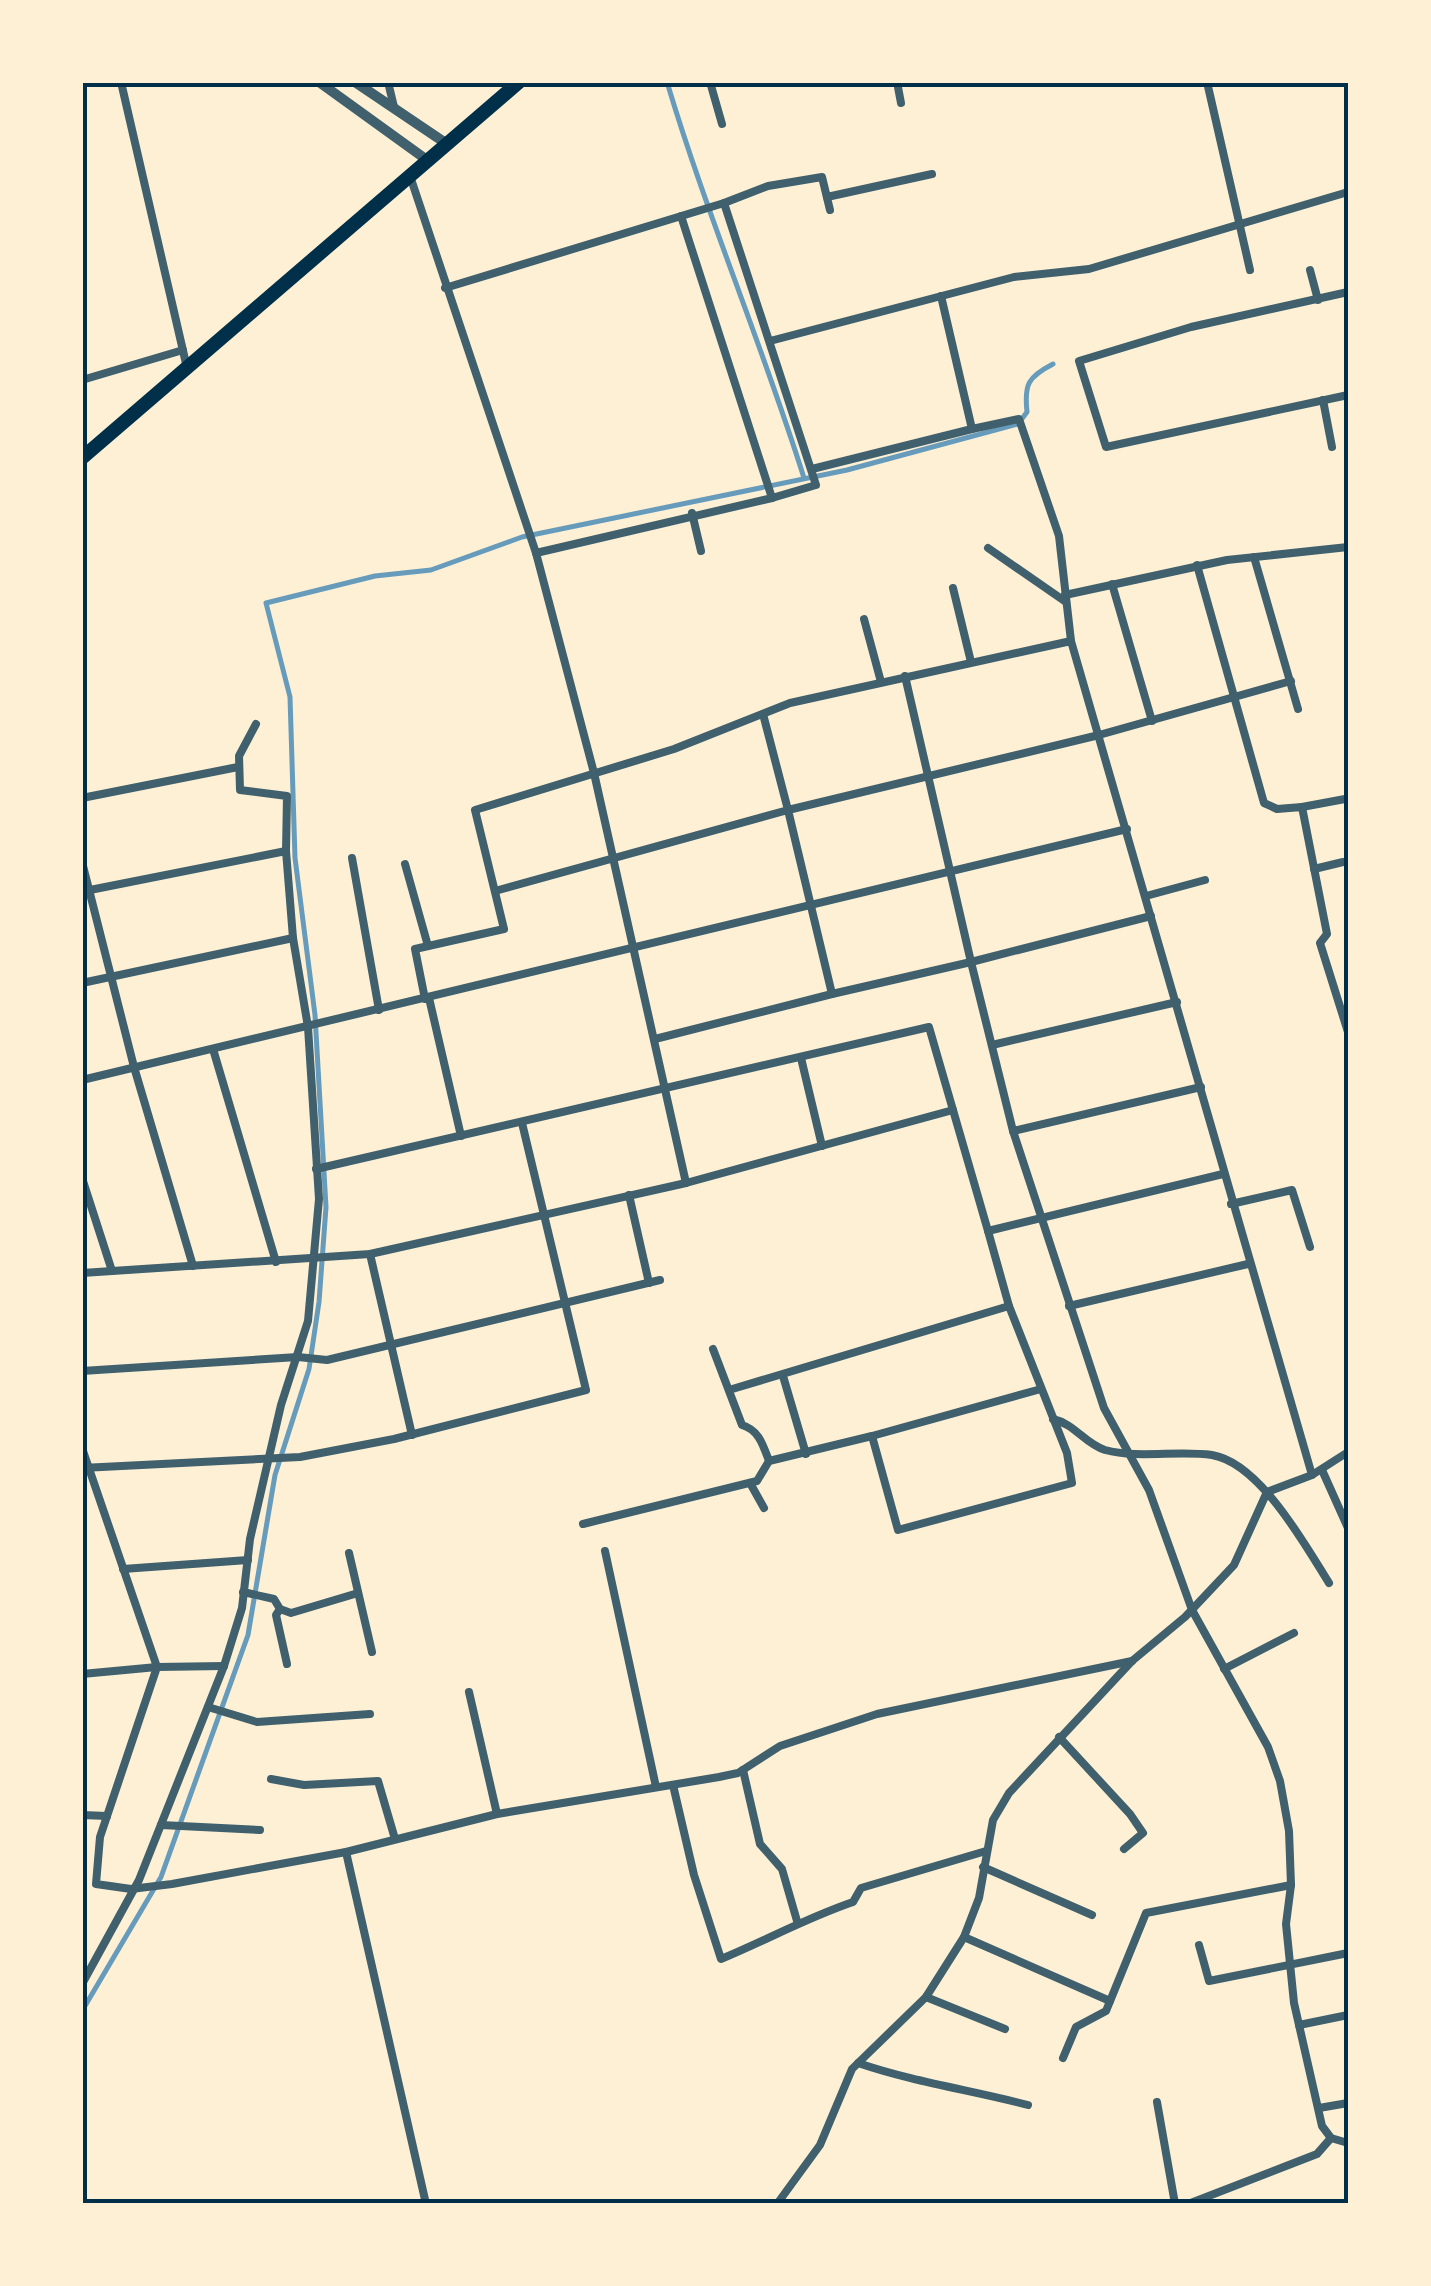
<svg xmlns="http://www.w3.org/2000/svg" width="1431" height="2286" viewBox="0 0 1431 2286" font-family="'IBM Plex Sans',sans-serif">
  <style>
    .lines { fill: none; stroke-linecap: round; stroke-linejoin: round }
    .stream { stroke: #669bbc; stroke-width: 5 }
    .minor { stroke: #3f606c; stroke-width: 8 }
    .tertiary { stroke: #3f606c; stroke-width: 10 }
    .trunk { stroke: #003049; stroke-width: 14 }
    .neatline { fill: none; stroke: #003049; stroke-width: 4 }
  </style>
  <rect width="100%" height="100%" fill="#fdf0d5"/>
  <g class="lines">
    <g class="stream">
      <path d="M667 82C707 216 762 344 804 478"/>
      <path d="M82 2011 161 1877 248 1635 275 1475 309 1369 319 1302 326 1207 315 1015 295 858 290 697 266 603 375 576 431 570 522 537 847 470 1018 424 1027 412C1024 384 1028 377 1053 364"/>
    </g>
    <g class="minor">
      <path d="M121 82 187 368"/>
      <path d="M388 82 394 107"/>
      <path d="M710 82 722 124"/>
      <path d="M897 82 901 103"/>
      <path d="M1207 82 1250 270"/>
      <path d="M410 176 536 553 594 773 686 1183"/>
      <path d="M827 197 932 174"/>
      <path d="M724 203 768 186 822 177 830 210"/>
      <path d="M1310 270 1318 300"/>
      <path d="M445 288 724 203 816 485 772 498"/>
      <path d="M1348 292 1191 327 1079 361 1106 447 1348 395"/>
      <path d="M770 341 1014 277 1089 269 1348 192"/>
      <path d="M82 380 183 350"/>
      <path d="M1323 400 1332 447"/>
      <path d="M972 429 1019 419 1059 536 1071 641"/>
      <path d="M812 469 972 429 941 296"/>
      <path d="M692 513 701 551"/>
      <path d="M988 548 1066 602"/>
      <path d="M536 553 772 498 681 216"/>
      <path d="M1254 557 1298 709"/>
      <path d="M1197 565 1264 803 1277 809 1302 807 1327 934 1320 943 1348 1032"/>
      <path d="M1112 584 1152 721"/>
      <path d="M953 588 971 662"/>
      <path d="M1065 595 1227 560 1348 547"/>
      <path d="M864 619 881 682"/>
      <path d="M905 676 971 962 1151 916"/>
      <path d="M1291 681 1099 735 788 810 832 994 971 962 1013 1131 1104 1408 1149 1490 1192 1610 1268 1747 1280 1781 1289 1831 1291 1885 1286 1924 1294 2003 1322 2126 1331 2138 1348 2143"/>
      <path d="M82 798 238 767"/>
      <path d="M1302 807 1345 799"/>
      <path d="M352 858 379 1010"/>
      <path d="M82 862 134 1067 193 1266"/>
      <path d="M405 864 428 946"/>
      <path d="M1314 869 1343 862"/>
      <path d="M90 890 286 851"/>
      <path d="M495 891 788 810 763 714"/>
      <path d="M1146 896 1205 880"/>
      <path d="M82 983 293 938"/>
      <path d="M429 998 461 1136"/>
      <path d="M425 999 415 949 504 929 475 810 674 749 790 703 1071 641 1312 1475"/>
      <path d="M655 1039 832 994"/>
      <path d="M992 1045 1177 1002"/>
      <path d="M213 1049 276 1262"/>
      <path d="M801 1058 822 1146"/>
      <path d="M82 1080 1127 829"/>
      <path d="M1013 1131 1201 1087"/>
      <path d="M316 1169 929 1027 988 1231"/>
      <path d="M82 1178 112 1271"/>
      <path d="M629 1195 649 1283"/>
      <path d="M1231 1204 1292 1190 1310 1247"/>
      <path d="M370 1254 412 1435"/>
      <path d="M82 1273 370 1254 686 1183 953 1110"/>
      <path d="M1009 1306 988 1231 1223 1174"/>
      <path d="M1069 1306 1248 1264"/>
      <path d="M713 1349 742 1425C759 1430 763 1445 769 1461"/>
      <path d="M82 1371 298 1357 327 1360 660 1280"/>
      <path d="M783 1376 806 1454"/>
      <path d="M1053 1419C1075 1424 1085 1444 1105 1450 1139 1459 1177 1450 1212 1455 1260 1463 1305 1545 1329 1583"/>
      <path d="M872 1436 1041 1389"/>
      <path d="M82 1448 157 1667 82 1674"/>
      <path d="M82 1468 300 1457 394 1439 586 1390 522 1123"/>
      <path d="M1322 1470 1348 1528"/>
      <path d="M750 1483 764 1508"/>
      <path d="M583 1524 757 1481 769 1461 872 1436 898 1530 1072 1483 1067 1453 1009 1306 729 1390"/>
      <path d="M605 1551 656 1787"/>
      <path d="M349 1553 372 1652"/>
      <path d="M123 1569 248 1560"/>
      <path d="M243 1592 274 1599 280 1609 291 1613 358 1593"/>
      <path d="M280 1609 276 1615 287 1664"/>
      <path d="M224 1666 157 1667 100 1837 96 1884 131 1889 172 1884 346 1852 497 1814 719 1777 738 1773 780 1746 877 1714 1132 1661"/>
      <path d="M1224 1669 1294 1633"/>
      <path d="M469 1692 497 1814"/>
      <path d="M208 1707 257 1722 370 1714"/>
      <path d="M1059 1737 1130 1814 1143 1833 1124 1849"/>
      <path d="M743 1770 760 1844 782 1869 797 1921"/>
      <path d="M271 1779 304 1785 378 1781 395 1839"/>
      <path d="M673 1785 694 1875 721 1959C767 1940 806 1918 853 1902L861 1888 986 1851"/>
      <path d="M82 1815 107 1816"/>
      <path d="M161 1825 260 1830"/>
      <path d="M346 1852 426 2204"/>
      <path d="M983 1867 1092 1915"/>
      <path d="M964 1937 1110 2001"/>
      <path d="M1199 1945 1209 1981 1348 1953"/>
      <path d="M82 1984 139 1880 224 1666 242 1608 250 1539 281 1405 308 1321 319 1199 308 1027 293 938 286 851 287 796 240 790 239 756 256 724"/>
      <path d="M926 1997 1005 2029"/>
      <path d="M1299 2025 1348 2015"/>
      <path d="M1063 2058 1076 2027 1106 2011 1146 1913 1291 1885"/>
      <path d="M858 2063C914 2082 970 2090 1028 2105"/>
      <path d="M1157 2102 1175 2204"/>
      <path d="M1319 2108 1348 2103"/>
      <path d="M777 2204 820 2145 852 2069 926 1997 964 1937 979 1898 993 1820 1009 1793 1132 1661 1185 1617 1234 1565 1267 1492 1312 1475 1348 1452"/>
      <path d="M1188 2204 1317 2154 1331 2138"/>
    </g>
    <g class="tertiary">
      <path d="M319 82 427 160"/>
      <path d="M355 82 447 144"/>
    </g>
    <path class="trunk" d="M82 458 519 82"/>
  </g>
  <rect width="1431" height="2286" fill="none" stroke="#fdf0d5" stroke-width="170"/>
  <rect x="85" y="85" width="1261" height="2116" class="neatline"/>
</svg>
